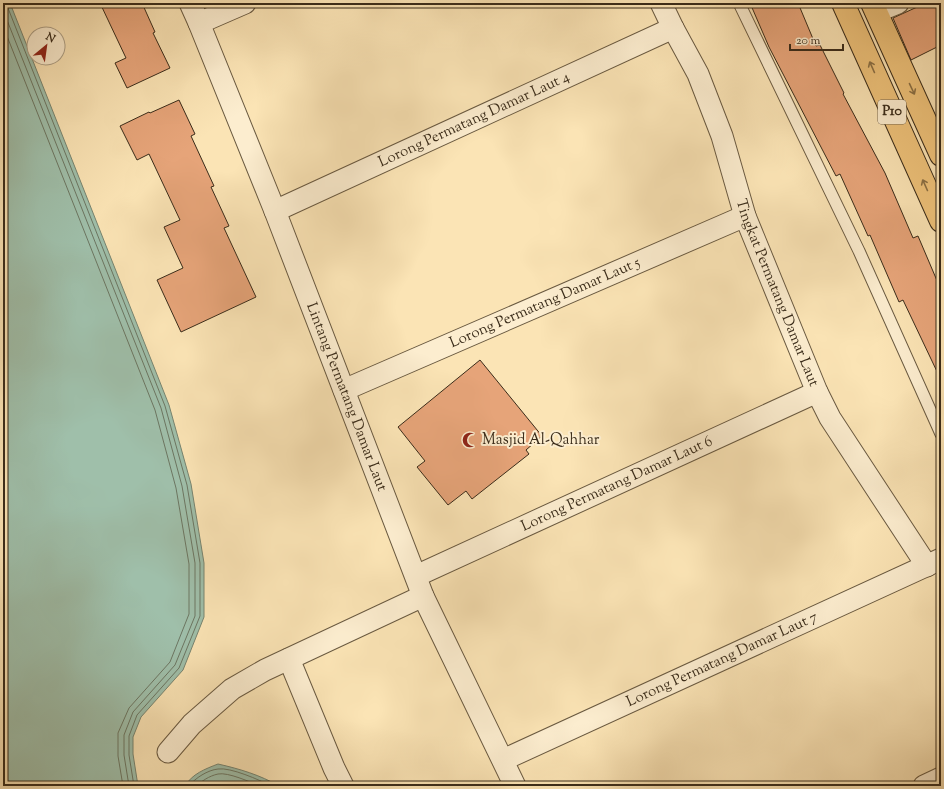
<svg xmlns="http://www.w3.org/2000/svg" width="944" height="789" viewBox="0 0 944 789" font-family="'Sorts Mill Goudy',serif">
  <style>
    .water { fill: #9fbfaa; stroke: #778470 }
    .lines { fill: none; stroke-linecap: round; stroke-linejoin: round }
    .shore { stroke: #6c7662; stroke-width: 1 }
    .building { fill: #e6a479; stroke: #3a2c1a }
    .service-casing { stroke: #6a5a41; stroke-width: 13 }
    .minor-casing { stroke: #6a5a41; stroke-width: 23 }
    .trunk-casing { stroke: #3a2c1a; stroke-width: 24 }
    .service { stroke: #fcedcf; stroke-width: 11 }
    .minor { stroke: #fcedcf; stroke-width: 21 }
    .trunk { stroke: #eec27a; stroke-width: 22 }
    .oneway { stroke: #8b7045 }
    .labels { text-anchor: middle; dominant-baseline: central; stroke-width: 4; stroke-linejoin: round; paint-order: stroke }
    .shield { fill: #fcedcf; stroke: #746650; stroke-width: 1 }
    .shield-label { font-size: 14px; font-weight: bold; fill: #3a2c1a }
    .street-label { font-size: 15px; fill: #3a2c1a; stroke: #fcedcf }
    .poi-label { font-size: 15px; fill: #3a2c1a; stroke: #fcedcf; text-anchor: start }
  </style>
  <rect width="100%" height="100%" fill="#fbe4b5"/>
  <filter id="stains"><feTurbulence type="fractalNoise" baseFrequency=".005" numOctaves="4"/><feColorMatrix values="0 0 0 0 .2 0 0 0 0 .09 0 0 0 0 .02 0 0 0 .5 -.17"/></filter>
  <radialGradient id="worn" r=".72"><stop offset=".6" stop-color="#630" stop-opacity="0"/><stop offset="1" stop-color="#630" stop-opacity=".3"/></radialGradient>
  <g class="water">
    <path d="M3 3H10L169 405 191 484 204 563V617L183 670 141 717 133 737V754L138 786H3Z"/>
    <path d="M218 764C240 769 260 775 279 786H185C192 774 205 769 218 764Z"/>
  </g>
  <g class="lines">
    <g class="shore">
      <path d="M6 3 165 406 187 485 200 563V616L179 668 137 715 129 736V755L134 786"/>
      <path d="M3 10 161 408 182 486 195 563V616L175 665 133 712 124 735V755L129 786"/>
      <path d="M3 26 155 410 176 488 189 564V614L170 662 129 708 118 733V756L123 786"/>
      <path d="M189 786C195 778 208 770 218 769 230 767 260 780 271 786"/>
      <path d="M196 786C202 781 209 776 218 774 228 772 250 782 260 786"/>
    </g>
  </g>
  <g class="building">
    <path d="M100 3H142L155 32 153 33 170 68 127 88 115 63 126 58Z"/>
    <path d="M750 3H798L816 46 820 45 844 93 843 94 885 173 913 238 918 236 941 290V380L903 300 899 302 870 235 868 236 840 174 836 176 769 47Z"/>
    <path d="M926 3H941V45L911 60 893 18Z"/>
    <path d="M179 100 195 134 191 136 214 186 211 187 229 226 224 228 256 297 181 332 157 280 183 268 164 227 180 220 149 154 137 160 120 126 149 112 150 113Z"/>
    <path d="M480 360 542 436 526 450 529 454 472 499 466 491 448 505 417 467 425 461 398 427Z"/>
  </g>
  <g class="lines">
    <defs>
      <path id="service" d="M739 3 859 251 941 434"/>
      <g id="minor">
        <path id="s1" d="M190 3 199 23 275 211 423 596 515 786"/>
        <path id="s2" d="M661 3 673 28 698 74 722 136 745 216 817 392 830 418 927 566"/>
        <path d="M876 12 898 3"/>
        <path d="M199 23 245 3"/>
        <path id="s3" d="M275 211 673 28"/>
        <path id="s4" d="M344 390 745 216"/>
        <path id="s5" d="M416 576 817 392"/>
        <path d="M289 659 334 768 343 786"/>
        <path d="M168 752 192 724 232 689 265 670 423 596"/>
        <path id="s6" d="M503 760 941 559"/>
        <path d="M924 786 941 778"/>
      </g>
      <g id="trunk">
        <path d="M843 3 941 221"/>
        <path d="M872 3 941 155"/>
      </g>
    </defs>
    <use href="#service" class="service-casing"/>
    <use href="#minor" class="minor-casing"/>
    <use href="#trunk" class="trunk-casing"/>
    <use href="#service" class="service"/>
    <use href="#minor" class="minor"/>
    <use href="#trunk" class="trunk"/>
  </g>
  <defs><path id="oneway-shaft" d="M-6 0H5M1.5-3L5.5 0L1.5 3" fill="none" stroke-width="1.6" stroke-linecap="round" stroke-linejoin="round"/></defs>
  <g class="oneway">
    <use href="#oneway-shaft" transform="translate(872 67) rotate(-114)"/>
    <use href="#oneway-shaft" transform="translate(912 89) rotate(65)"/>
    <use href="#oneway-shaft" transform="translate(925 185) rotate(-114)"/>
  </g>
  <defs>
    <symbol id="mosque-bare" viewBox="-9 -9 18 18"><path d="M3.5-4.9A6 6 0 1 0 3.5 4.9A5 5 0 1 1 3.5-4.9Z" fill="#8f2418" stroke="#fcedcf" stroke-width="2.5" paint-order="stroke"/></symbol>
  </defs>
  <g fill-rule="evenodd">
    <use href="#mosque-bare" x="459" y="429" width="22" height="22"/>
  </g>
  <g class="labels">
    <rect class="shield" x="878" y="100" width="28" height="24" rx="3"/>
    <g class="shield-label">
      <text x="892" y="112">P10</text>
    </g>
    <g class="street-label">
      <text stroke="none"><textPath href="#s3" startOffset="219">Lorong Permatang Damar Laut 4</textPath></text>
      <text stroke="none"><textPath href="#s2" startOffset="313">Tingkat Permatang Damar Laut</textPath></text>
      <text stroke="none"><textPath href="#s4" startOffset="219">Lorong Permatang Damar Laut 5</textPath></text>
      <text stroke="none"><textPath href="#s1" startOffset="424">Lintang Permatang Damar Laut</textPath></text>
      <text stroke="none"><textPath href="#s5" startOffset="221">Lorong Permatang Damar Laut 6</textPath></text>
      <text stroke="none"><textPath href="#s6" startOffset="241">Lorong Permatang Damar Laut 7</textPath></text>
    </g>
    <g class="poi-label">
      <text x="482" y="440">Masjid Al-Qahhar</text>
    </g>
  </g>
  <rect width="944" height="789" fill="none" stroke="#fbe4b5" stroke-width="16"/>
  <rect x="4" y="4" width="936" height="781" fill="none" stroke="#3a2c1a" stroke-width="2"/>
  <rect x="8" y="8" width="928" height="773" fill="none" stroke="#3a2c1a"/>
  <g transform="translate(46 46) rotate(29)"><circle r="19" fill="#fcedcf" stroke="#aea087"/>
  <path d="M0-3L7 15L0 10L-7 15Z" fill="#8f2418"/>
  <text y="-6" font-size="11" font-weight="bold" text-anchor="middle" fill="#3a2c1a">N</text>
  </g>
  <path d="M790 44v6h53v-6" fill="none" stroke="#3a2c1a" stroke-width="2"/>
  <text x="796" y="44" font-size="12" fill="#3a2c1a" stroke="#fcedcf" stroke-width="3" paint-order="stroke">20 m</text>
  <rect width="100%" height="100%" filter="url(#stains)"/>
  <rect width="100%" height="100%" fill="url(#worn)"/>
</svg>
